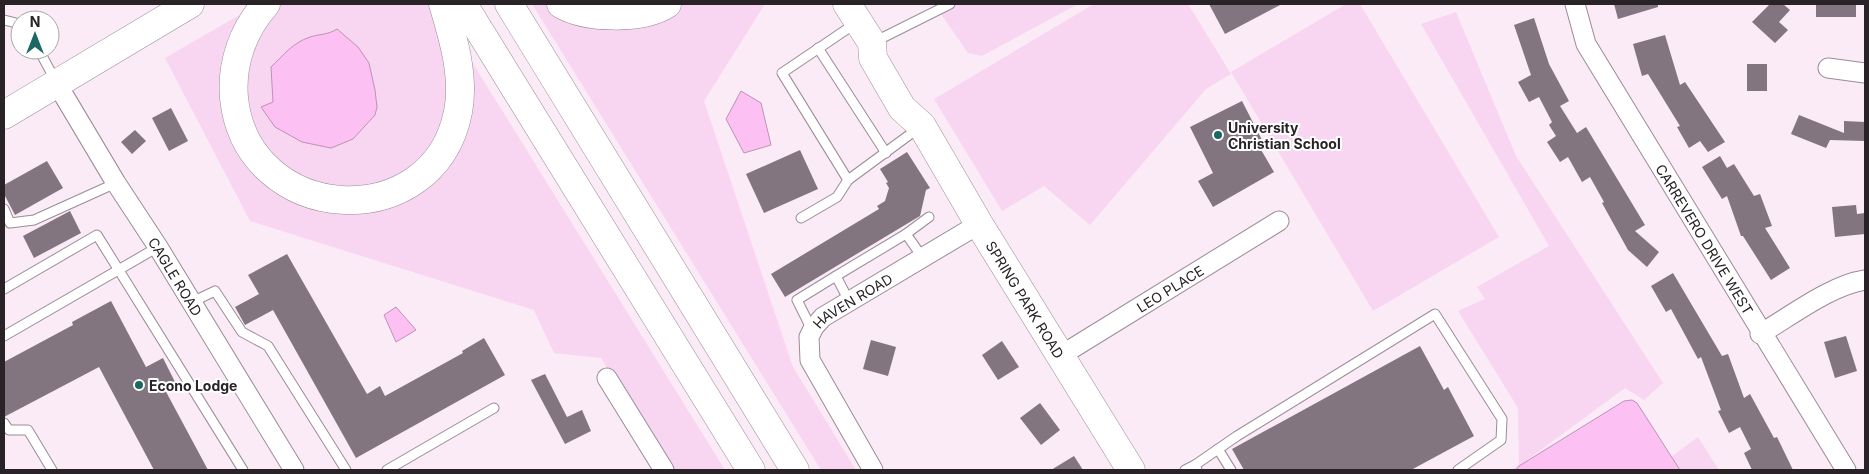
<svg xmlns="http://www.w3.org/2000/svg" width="1869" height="474" viewBox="0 0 1869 474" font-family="Inter,sans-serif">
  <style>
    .green { fill: #f8d6f1; fill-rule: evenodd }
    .water { fill: #fdc0f2; stroke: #bd91b5 }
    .building { fill: #82757f }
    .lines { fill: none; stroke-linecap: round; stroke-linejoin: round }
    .service-casing { stroke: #9a8c97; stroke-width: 11 }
    .minor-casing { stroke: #9a8c97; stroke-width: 21 }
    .primary-casing { stroke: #9a8c97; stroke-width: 29 }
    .motorway-casing { stroke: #9a8c97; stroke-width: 29 }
    .service { stroke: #fff; stroke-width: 9 }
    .minor { stroke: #fff; stroke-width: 19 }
    .primary { stroke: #fff; stroke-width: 28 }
    .motorway { stroke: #fff; stroke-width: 28 }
    .poi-dot { fill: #1b6763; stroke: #fff; stroke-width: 2 }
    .labels { text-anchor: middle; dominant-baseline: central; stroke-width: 4; stroke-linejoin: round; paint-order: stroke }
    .poi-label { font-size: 14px; font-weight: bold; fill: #292328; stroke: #fff; text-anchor: start }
    .street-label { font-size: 14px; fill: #292328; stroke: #fff }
  </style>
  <rect width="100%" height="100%" fill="#faebf7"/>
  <g class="green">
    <path d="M279 4H434L452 83 442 131 413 169 363 190 291 176 250 126 245 66 265 22ZM329 34 276 127 261 107 273 102 271 67 310 37Z"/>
    <path d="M532 4H545L554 10 678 4H765L704 101 793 367 856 470H821Z"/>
    <path d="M934 4H1078L982 56 968 53Z"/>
    <path d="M1094 4H1188L1231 74 1206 89 1090 225 1044 186 1002 211 934 99Z"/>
    <path d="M1346 4H1360L1499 237 1373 311 1231 72Z"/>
    <path d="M248 10 223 88 304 204 348 213 400 199 434 175 465 66 472 62 725 470H670L601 358 554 353 534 310 250 221 165 58Z"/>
    <path d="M1456 12 1516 156 1663 383 1644 400 1625 388 1519 466 1516 470H1511L1519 465 1518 408 1458 311 1485 299 1477 287 1549 246 1421 24Z"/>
    <path d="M1698 437 1719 470H1680L1671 457Z"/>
  </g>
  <g class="water">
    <path d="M337 29 358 47 369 63 375 90 377 107 375 115 353 139 331 148 302 142 275 127 261 107 273 102 271 67C284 55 292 43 310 37 319 34 328 35 337 29Z"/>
    <path d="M741 91 761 103 771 145 744 153 726 119Z"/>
    <path d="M396 307 416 330 396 342 384 315Z"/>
    <path d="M1632 400 1637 403 1680 470H1516L1519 466 1624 401Z"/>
  </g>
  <g class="building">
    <path d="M1209 4H1282L1225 34Z"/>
    <path d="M1614 4H1658V7L1618 19Z"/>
    <path d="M1770 4H1783L1790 10 1779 22 1788 30 1775 43 1752 22Z"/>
    <rect x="1816" y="4" width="40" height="13"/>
    <path d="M1534 18 1549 64 1569 101 1560 106 1577 133 1586 127 1645 225 1635 231 1659 252 1647 267 1628 250 1602 203 1604 202 1590 177 1582 182 1568 157 1560 162 1547 142 1556 136 1549 125 1552 122 1539 97 1529 102 1518 82 1531 75 1514 25Z"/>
    <path d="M1665 35 1680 85 1685 82 1725 142 1708 152 1700 141 1689 148 1677 127 1680 126 1648 74 1642 76 1633 44Z"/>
    <rect x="1747" y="64" width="20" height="27"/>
    <path d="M1242 101 1262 140 1257 143 1274 172 1213 207 1198 181 1213 173 1190 127Z"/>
    <path d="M171 108 188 141 169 151 152 118Z"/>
    <path d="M1799 115 1844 133V121L1865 122V141L1830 140 1826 148 1791 134Z"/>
    <path d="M135 130 146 141 132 154 121 142Z"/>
    <path d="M800 150 818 189 764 213 746 174Z"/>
    <path d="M907 152 930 188 926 190 920 216 785 297 771 274 879 209 877 206 885 201 889 188 886 183 888 182 880 169Z"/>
    <path d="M1720 156 1727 168 1734 164 1754 196 1760 194 1772 226 1765 228 1790 268 1771 280 1743 236H1741L1727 196 1722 199 1702 167Z"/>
    <path d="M47 161 63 188 15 215 4 194V185Z"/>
    <path d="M1856 205 1857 214 1865 213V234L1835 237 1832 207Z"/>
    <path d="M70 211 81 233 34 258 23 236Z"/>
    <path d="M287 254 367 394 380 386 385 396 463 353 462 351 484 338 505 375 356 458 273 310 245 325 235 307 259 294 248 275Z"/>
    <path d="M1673 273 1722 356 1728 354 1744 398 1750 394 1774 438 1777 437 1793 470H1752L1744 453 1751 449 1740 427 1729 433 1718 411 1721 410 1701 357 1698 359 1671 309 1666 312 1651 286Z"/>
    <path d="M111 301 146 367 163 358 175 382 164 388 208 470H154L99 367 4 417V362L73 325 72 322Z"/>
    <path d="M1846 336 1857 371 1835 378 1824 342Z"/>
    <path d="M871 340 896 347 888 376 863 369Z"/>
    <path d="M1002 341 1019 367 998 380 982 355Z"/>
    <path d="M1420 346 1444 390 1448 387 1474 436 1411 470H1244L1232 449Z"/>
    <path d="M545 374 567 417 582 410 591 431 565 444 531 380Z"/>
    <path d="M1040 403 1060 430 1041 445 1020 418Z"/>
    <path d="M1074 456 1083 470H1051Z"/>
  </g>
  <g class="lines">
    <defs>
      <g id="service">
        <path d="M4 20 20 24"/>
        <path d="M874 42 950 4"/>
        <path d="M818 48 886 153"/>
        <path d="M39 50 55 80"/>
        <path d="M848 180 782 73 856 23"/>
        <path d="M4 209 10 223 34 220 116 183"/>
        <path d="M801 218 837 197 848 180 920 127"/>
        <path d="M906 234 929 217"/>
        <path d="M4 289 97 235 243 470"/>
        <path d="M849 301 836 276 906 234 923 258"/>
        <path d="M192 302 215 291 242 332 268 346 346 470"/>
        <path d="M812 330 797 300 836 276"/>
        <path d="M4 336 158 247"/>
        <path d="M4 423 9 430H28L52 470"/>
        <path d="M1218 449 1231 470"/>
        <path d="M1195 465 1237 436 1435 314 1502 419 1501 440 1458 470"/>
        <path d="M387 470 494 408"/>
        <path d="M1185 470 1195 465 1197 470"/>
      </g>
      <g id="minor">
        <path id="s1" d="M1575 4 1586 44 1846 470"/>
        <path d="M1828 68 1865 73"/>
        <path id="s2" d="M57 84 116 183 158 247 294 470"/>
        <path d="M1760 334C1791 316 1831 285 1865 280"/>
        <path id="s3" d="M1060 356 1279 221"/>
        <path d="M607 378 664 470"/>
        <path id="s4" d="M873 470 810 360 809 337 814 327 823 317 979 224"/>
      </g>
      <g id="primary">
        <path id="s5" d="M847 4 872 43 873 58 902 108 922 126 979 224 1131 470"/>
        <path d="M4 115 190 4"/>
      </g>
      <g id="motorway">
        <path d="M266 4C243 30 231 63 234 98 247 225 433 238 458 112 465 77 453 37 443 4"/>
        <path d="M463 4 751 470"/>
        <path d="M509 4 795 470"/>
        <path d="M561 4C586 19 642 20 667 4"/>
      </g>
    </defs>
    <use href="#service" class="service-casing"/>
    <use href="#minor" class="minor-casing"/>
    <use href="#primary" class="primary-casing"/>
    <use href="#motorway" class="motorway-casing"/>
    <use href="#service" class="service"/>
    <use href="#minor" class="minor"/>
    <use href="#primary" class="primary"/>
    <use href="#motorway" class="motorway"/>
  </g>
  <g class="poi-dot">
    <circle cx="1218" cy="135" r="5"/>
    <circle cx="139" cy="385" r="5"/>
  </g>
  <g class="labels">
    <g class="poi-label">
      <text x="1228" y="127">University<tspan x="1228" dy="16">Christian School</tspan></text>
      <text x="149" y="385">Econo Lodge</text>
    </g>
    <g class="street-label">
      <text stroke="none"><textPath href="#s1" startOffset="270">CARREVERO DRIVE WEST</textPath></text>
      <text stroke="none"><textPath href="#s2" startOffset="226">CAGLE ROAD</textPath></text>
      <text stroke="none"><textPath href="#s3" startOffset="129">LEO PLACE</textPath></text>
      <text stroke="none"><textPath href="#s5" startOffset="348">SPRING PARK ROAD</textPath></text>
      <text stroke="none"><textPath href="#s4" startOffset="208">HAVEN ROAD</textPath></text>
    </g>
  </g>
  <rect width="1869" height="474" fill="none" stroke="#292328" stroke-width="10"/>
  <g transform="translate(35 35)"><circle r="24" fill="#ffffff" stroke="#a9a7a9"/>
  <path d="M0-4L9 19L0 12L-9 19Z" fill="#1b6763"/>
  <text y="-8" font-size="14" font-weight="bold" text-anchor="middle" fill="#292328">N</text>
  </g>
</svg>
